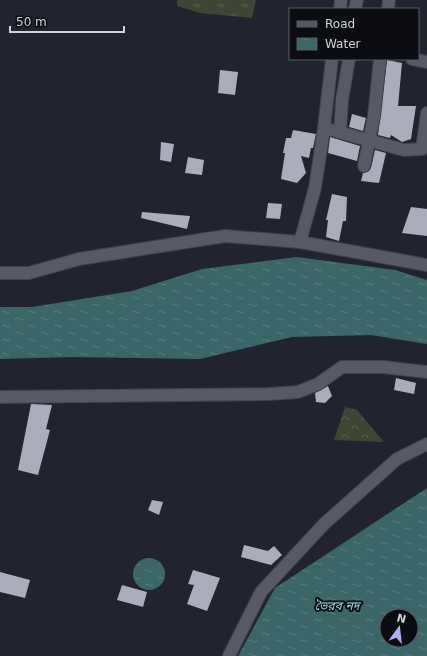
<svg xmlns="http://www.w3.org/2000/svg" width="427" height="656" viewBox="0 0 427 656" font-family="'DejaVu Sans','Noto Sans Bengali',sans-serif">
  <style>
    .grass { fill: url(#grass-tufts) }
    .forest { fill: url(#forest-crowns) }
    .water { fill: url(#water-ripples); fill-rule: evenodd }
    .building { fill: #aaaebc }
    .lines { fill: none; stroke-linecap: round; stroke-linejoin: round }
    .minor-casing { stroke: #3e404a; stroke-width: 14 }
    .minor { stroke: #565966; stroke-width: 12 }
    .labels { text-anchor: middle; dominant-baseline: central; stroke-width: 4; stroke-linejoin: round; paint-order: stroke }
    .water-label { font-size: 12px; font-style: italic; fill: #8cdcde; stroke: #0c0d12 }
  </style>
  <defs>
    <pattern id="grass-tufts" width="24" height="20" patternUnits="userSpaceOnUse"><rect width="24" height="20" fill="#3d4633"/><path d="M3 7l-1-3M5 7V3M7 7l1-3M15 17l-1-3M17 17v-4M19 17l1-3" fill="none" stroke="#586050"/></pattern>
    <pattern id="forest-crowns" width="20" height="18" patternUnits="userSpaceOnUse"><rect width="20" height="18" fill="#3d4633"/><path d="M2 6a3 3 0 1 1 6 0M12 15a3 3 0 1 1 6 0" fill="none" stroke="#586050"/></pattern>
    <pattern id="water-ripples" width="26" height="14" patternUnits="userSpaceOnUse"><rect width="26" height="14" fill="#3b6667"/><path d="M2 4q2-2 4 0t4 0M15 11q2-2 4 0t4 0" fill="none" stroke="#567b7c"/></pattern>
  </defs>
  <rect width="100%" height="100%" fill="#21242f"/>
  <path class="grass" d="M177 0H256L252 18 200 13 177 6Z"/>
  <path class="forest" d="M345 407 357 410 384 442 334 440Z"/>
  <g class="water">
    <path d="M297 257 395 270 427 280V344L371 335 292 337 200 359 71 357 0 359V307H32L132 291 202 269Z"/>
    <path d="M427 488V656H238L275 588ZM387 616H411V640H387Z"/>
    <circle cx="149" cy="574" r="16"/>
  </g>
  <g class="building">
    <path d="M387 60 402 63 398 106H416L411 139 402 142 391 135 390 138 378 135Z"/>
    <path d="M220 70 238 72 235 95 218 93Z"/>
    <path d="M352 114 366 118 363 131 349 127Z"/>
    <path d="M293 130 316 134 313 148H311L309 158 301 156 306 173 297 183 281 179 285 153H283L286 138H291Z"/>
    <path d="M330 137 360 146 357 161 328 153Z"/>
    <path d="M161 142 174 144 171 162 160 160Z"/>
    <path d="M375 150 386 153 379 183 361 181 363 173 369 171 371 168Z"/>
    <path d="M188 157 204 160 202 175 185 173Z"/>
    <path d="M332 194 347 197 346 221H343L339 241 326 237 328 220H326Z"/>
    <path d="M268 203 282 204 280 219 266 218Z"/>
    <path d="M411 207 427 209V236L402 233Z"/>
    <path d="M142 212 190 216 187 229 141 218Z"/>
    <path d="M396 378 416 383 414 394 394 390Z"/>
    <path d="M328 386 332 396 325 403 316 402 315 393Z"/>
    <path d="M31 404 52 405 46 429 50 430 38 475 18 470Z"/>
    <path d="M152 500 163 502 159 515 148 510Z"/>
    <path d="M244 545 268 551 274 546 282 555 271 565 241 557Z"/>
    <path d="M193 570 220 578 207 611 187 604 194 585 188 584Z"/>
    <path d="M0 572 30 580 25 598 0 592Z"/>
    <path d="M122 585 147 592 143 607 117 600Z"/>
  </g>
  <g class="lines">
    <defs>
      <g id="minor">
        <path d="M340 9 341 0"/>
        <path d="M355 9 357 0"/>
        <path d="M388 9 389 0"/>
        <path d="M412 59 427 62"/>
        <path d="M324 128 404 150 422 149 427 113"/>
        <path d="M340 132 342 100 349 59"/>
        <path d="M364 166 374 116 380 59"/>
        <path d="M300 242 315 188 324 128 332 59"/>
        <path d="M0 273H29L79 259 225 236 300 242 427 265"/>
        <path d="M0 397 269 394 298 392 318 384 342 367H383L427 372"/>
        <path d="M229 656 261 592 324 524 397 459 427 444"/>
      </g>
    </defs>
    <use href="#minor" class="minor-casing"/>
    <use href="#minor" class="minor"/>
  </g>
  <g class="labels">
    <g class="water-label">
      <text x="337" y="606">ভৈরব নদ</text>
    </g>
  </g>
  <rect x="289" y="8" width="130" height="52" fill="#0c0d12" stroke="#5a5c62"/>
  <rect x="297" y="21" width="20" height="6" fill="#565966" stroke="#5a5c62"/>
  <text x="325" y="28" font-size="12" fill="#d0d2da">Road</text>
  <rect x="297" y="38" width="20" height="12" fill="url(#water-ripples)" stroke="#5a5c62"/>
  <text x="325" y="48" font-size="12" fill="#d0d2da">Water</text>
  <g transform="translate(399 628) rotate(15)"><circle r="19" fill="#0c0d12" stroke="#5a5c62"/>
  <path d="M0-3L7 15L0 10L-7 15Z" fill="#aeaefb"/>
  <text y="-6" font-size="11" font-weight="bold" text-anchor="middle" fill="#d0d2da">N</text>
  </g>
  <path d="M10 26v6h114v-6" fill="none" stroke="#d0d2da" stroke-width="2"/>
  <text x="16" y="26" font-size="12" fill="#d0d2da" stroke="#0c0d12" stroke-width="3" paint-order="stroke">50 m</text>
</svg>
